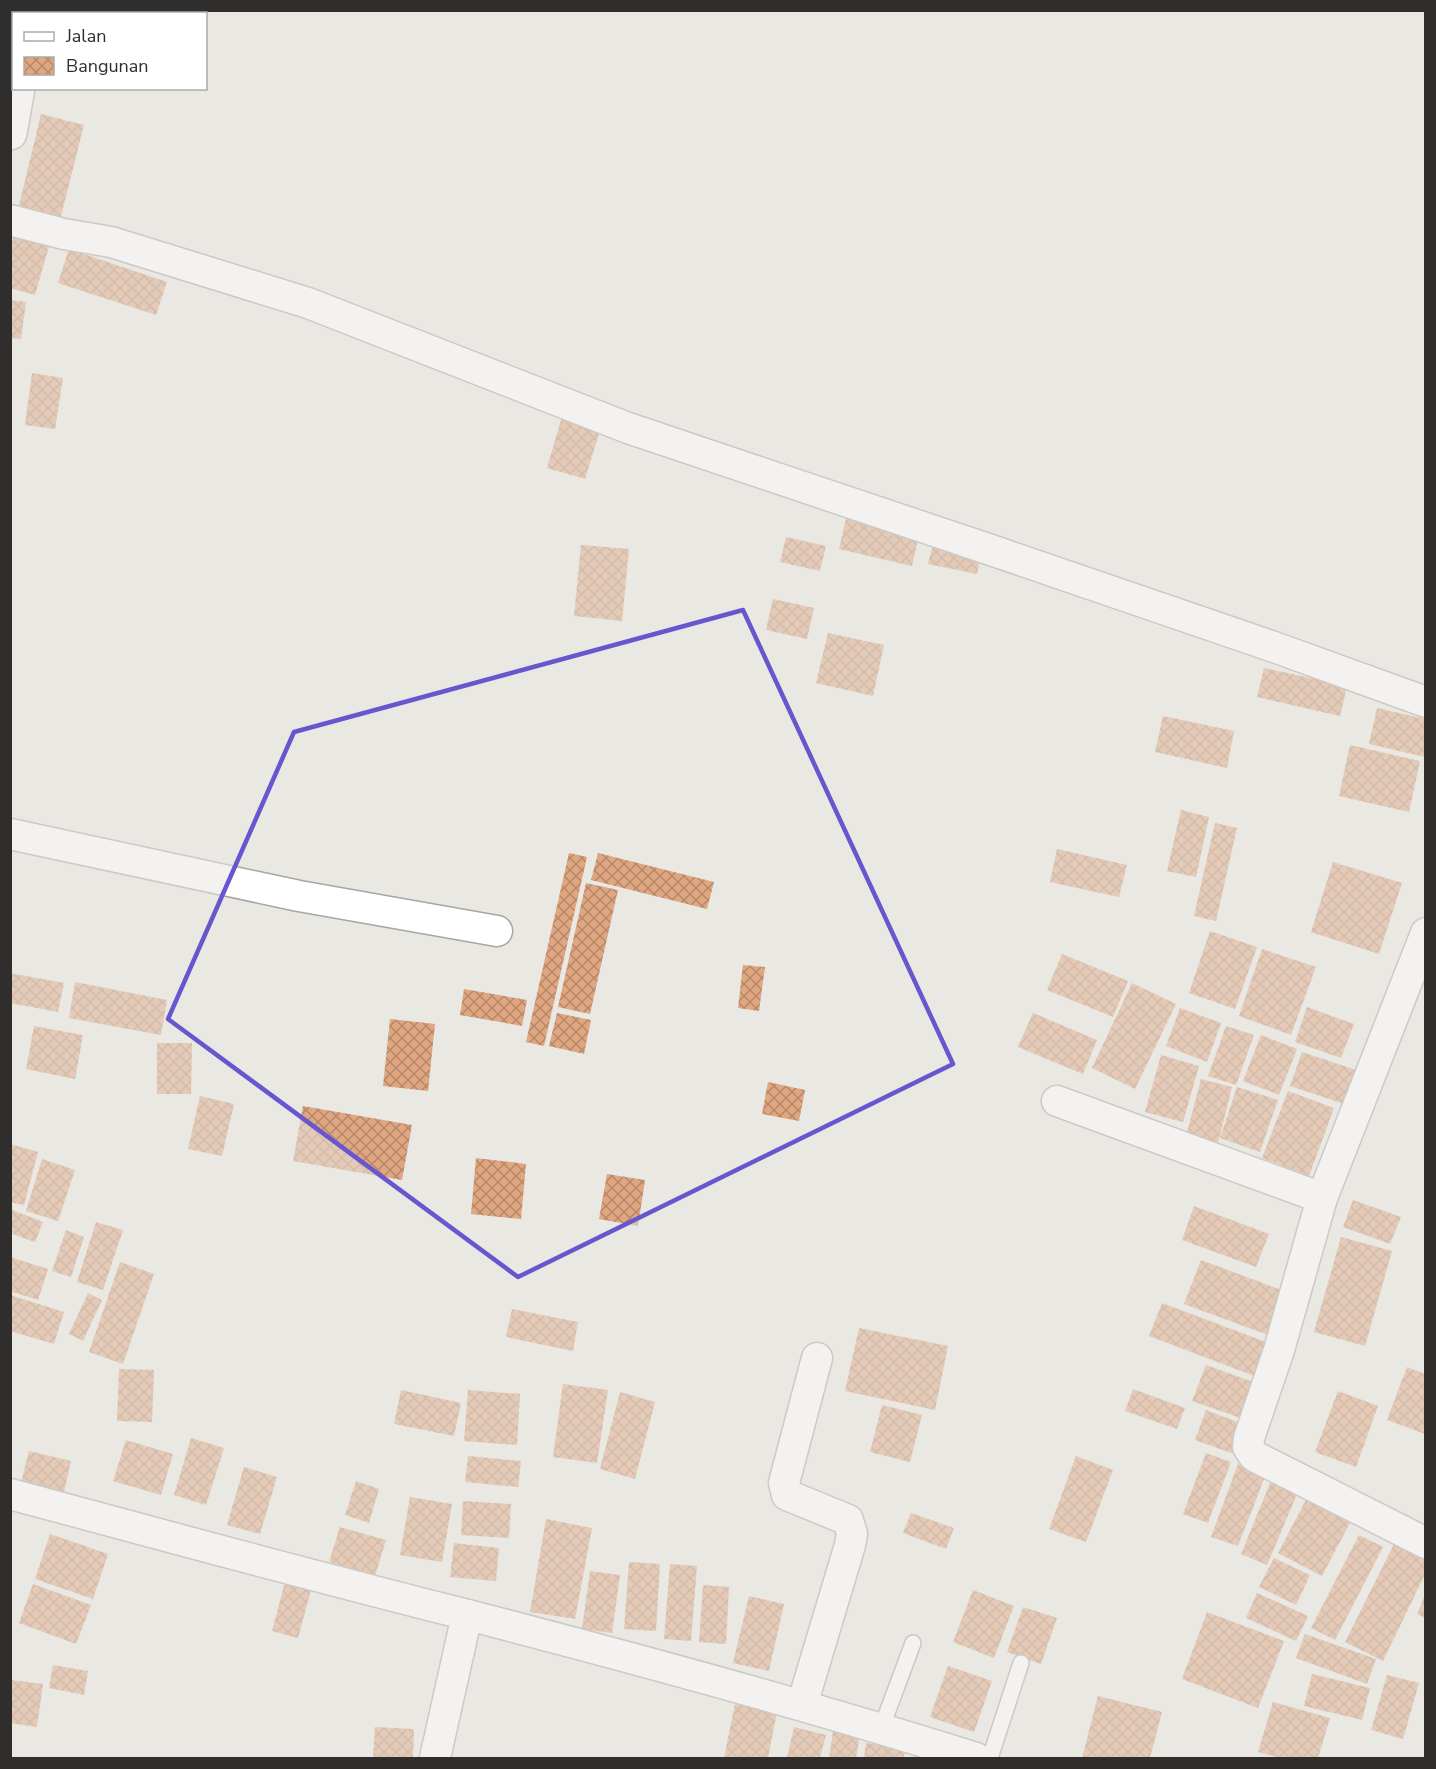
<svg xmlns="http://www.w3.org/2000/svg" width="1436" height="1769" viewBox="0 0 1436 1769" font-family="'Nunito Sans',sans-serif">
  <style>
    .building { fill: url(#building-cross-hatch) }
    .lines { fill: none; stroke-linecap: round; stroke-linejoin: round }
    .lane-casing { stroke: #a8a6a2; stroke-width: 18 }
    .street-casing { stroke: #a8a6a2; stroke-width: 33 }
    .secondary-casing { stroke: #a8a6a2; stroke-width: 36 }
    .lane { stroke: #fff; stroke-width: 15 }
    .street { stroke: #fff; stroke-width: 30 }
    .secondary { stroke: #fff; stroke-width: 33 }
    .marked { fill: none; stroke: #6856cf; stroke-width: 4.5; stroke-linejoin: round }
  </style>
  <defs>
    <pattern id="building-cross-hatch" width="8" height="8" patternUnits="userSpaceOnUse" patternTransform="scale(1.5)"><rect width="8" height="8" fill="#dfa680"/><path d="M0 0l8 8M0 8l8-8" fill="none" stroke="#b58869"/></pattern>
  </defs>
  <rect width="100%" height="100%" fill="#eae8e3"/>
  <g class="building">
    <path d="M41 114 84 125 58 228 16 218Z"/>
    <path d="M15 233 50 243 35 295 10 288V248Z"/>
    <path d="M69 249 167 282 156 315 58 283Z"/>
    <path d="M10 300 26 302 21 339 10 338Z"/>
    <path d="M32 373 63 378 55 429 25 425Z"/>
    <path d="M563 413 602 424 585 479 547 468Z"/>
    <path d="M847 514 920 530 912 566 839 549Z"/>
    <path d="M786 537 826 546 820 571 780 562Z"/>
    <path d="M934 540 982 551 977 574 928 564Z"/>
    <path d="M581 545 629 549 622 621 574 616Z"/>
    <path d="M773 599 814 608 807 639 766 630Z"/>
    <path d="M828 633 884 645 873 696 816 683Z"/>
    <path d="M1264 668 1347 686 1340 716 1257 697Z"/>
    <path d="M1377 708 1425 719V757L1369 744Z"/>
    <path d="M1163 716 1234 731 1227 768 1155 752Z"/>
    <path d="M1350 745 1420 761 1409 812 1339 796Z"/>
    <path d="M1181 810 1209 817 1196 877 1167 871Z"/>
    <path d="M1215 823 1237 828 1216 921 1194 916Z"/>
    <path d="M1057 849 1127 865 1119 897 1050 882Z"/>
    <path d="M569 853 587 857 544 1046 526 1042Z"/>
    <path d="M598 853 714 882 707 909 591 880Z"/>
    <path d="M1333 862 1402 883 1379 954 1311 932Z"/>
    <path d="M586 883 618 890 590 1014 558 1007Z"/>
    <path d="M1210 931 1257 947 1235 1009 1189 993Z"/>
    <path d="M1262 949 1316 967 1291 1035 1239 1016Z"/>
    <path d="M1062 954 1128 981 1113 1017 1047 990Z"/>
    <path d="M743 965 765 967 759 1011 738 1008Z"/>
    <path d="M10 973 64 983 58 1012 10 1003Z"/>
    <path d="M75 982 167 1000 161 1035 69 1018Z"/>
    <path d="M1132 983 1176 1004 1135 1089 1092 1068Z"/>
    <path d="M464 989 527 1000 522 1026 460 1015Z"/>
    <path d="M1307 1007 1354 1024 1341 1058 1295 1042Z"/>
    <path d="M1180 1008 1221 1023 1207 1062 1166 1046Z"/>
    <path d="M557 1013 591 1020 584 1054 549 1046Z"/>
    <path d="M1033 1013 1097 1040 1083 1074 1018 1047Z"/>
    <path d="M390 1019 435 1024 428 1091 383 1086Z"/>
    <path d="M34 1026 83 1035 75 1079 26 1069Z"/>
    <path d="M1226 1026 1254 1035 1236 1085 1208 1076Z"/>
    <path d="M1261 1035 1297 1049 1279 1095 1243 1081Z"/>
    <path d="M157 1043H192L191 1094H157Z"/>
    <path d="M1302 1052 1356 1070 1344 1104 1290 1086Z"/>
    <path d="M1161 1055 1199 1066 1183 1122 1145 1112Z"/>
    <path d="M1201 1079 1232 1087 1218 1143 1186 1136Z"/>
    <path d="M768 1082 805 1090 799 1121 762 1114Z"/>
    <path d="M1237 1087 1278 1100 1260 1152 1220 1138Z"/>
    <path d="M1288 1091 1334 1108 1309 1176 1262 1158Z"/>
    <path d="M200 1096 234 1104 222 1156 188 1149Z"/>
    <path d="M303 1106 412 1125 402 1180 293 1161Z"/>
    <path d="M10 1144 38 1152 24 1205 10 1202Z"/>
    <path d="M476 1158 526 1164 521 1219 471 1214Z"/>
    <path d="M42 1159 75 1170 58 1221 26 1211Z"/>
    <path d="M607 1174 645 1180 638 1226 599 1219Z"/>
    <path d="M1353 1200 1401 1217 1390 1244 1343 1227Z"/>
    <path d="M1194 1206 1269 1234 1256 1267 1182 1240Z"/>
    <path d="M10 1209 43 1222 35 1242 10 1233Z"/>
    <path d="M96 1222 123 1230 103 1290 77 1282Z"/>
    <path d="M66 1230 84 1237 71 1277 52 1271Z"/>
    <path d="M1341 1237 1392 1251 1365 1346 1314 1332Z"/>
    <path d="M10 1257 48 1269 38 1300 10 1291Z"/>
    <path d="M1201 1260 1284 1291 1268 1335 1184 1304Z"/>
    <path d="M120 1262 154 1274 123 1364 89 1352Z"/>
    <path d="M88 1293 102 1300 83 1341 69 1334Z"/>
    <path d="M10 1295 64 1312 54 1344 10 1331Z"/>
    <path d="M1162 1303 1274 1345 1262 1379 1149 1336Z"/>
    <path d="M512 1309 578 1322 573 1351 506 1337Z"/>
    <path d="M859 1328 948 1346 935 1410 845 1391Z"/>
    <path d="M1206 1365 1259 1384 1246 1420 1192 1401Z"/>
    <path d="M1407 1367 1425 1374V1434L1387 1420Z"/>
    <path d="M119 1369 154 1370 152 1422 117 1421Z"/>
    <path d="M563 1384 608 1390 597 1463 553 1457Z"/>
    <path d="M1133 1389 1185 1408 1177 1429 1125 1411Z"/>
    <path d="M401 1390 461 1403 454 1436 394 1424Z"/>
    <path d="M468 1390 520 1394 517 1445 464 1441Z"/>
    <path d="M1338 1391 1378 1406 1356 1467 1315 1452Z"/>
    <path d="M620 1392 655 1402 635 1479 600 1469Z"/>
    <path d="M882 1405 922 1415 910 1462 870 1452Z"/>
    <path d="M1206 1410 1245 1425 1234 1454 1195 1440Z"/>
    <path d="M191 1438 224 1448 206 1505 174 1495Z"/>
    <path d="M126 1440 173 1454 161 1495 113 1481Z"/>
    <path d="M29 1451 71 1461 63 1496 20 1487Z"/>
    <path d="M1206 1453 1231 1462 1208 1523 1183 1514Z"/>
    <path d="M468 1456 521 1461 518 1487 465 1482Z"/>
    <path d="M1076 1456 1113 1470 1086 1542 1049 1529Z"/>
    <path d="M1238 1464 1266 1474 1238 1546 1211 1537Z"/>
    <path d="M244 1467 277 1477 260 1534 227 1525Z"/>
    <path d="M1273 1476 1300 1487 1267 1565 1241 1554Z"/>
    <path d="M356 1481 379 1489 369 1523 345 1515Z"/>
    <path d="M1308 1496 1352 1519 1322 1576 1278 1553Z"/>
    <path d="M410 1497 452 1504 442 1562 400 1555Z"/>
    <path d="M463 1501 511 1504 509 1538 461 1535Z"/>
    <path d="M911 1513 954 1528 946 1549 903 1533Z"/>
    <path d="M546 1519 592 1528 575 1619 530 1612Z"/>
    <path d="M340 1527 386 1540 375 1576 329 1562Z"/>
    <path d="M50 1534 108 1554 93 1599 35 1579Z"/>
    <path d="M1359 1535 1383 1547 1335 1640 1311 1628Z"/>
    <path d="M1397 1538 1425 1551V1574L1383 1661 1345 1642Z"/>
    <path d="M454 1543 499 1548 496 1581 450 1577Z"/>
    <path d="M1274 1558 1310 1575 1296 1605 1259 1587Z"/>
    <path d="M629 1562 660 1564 656 1631 624 1629Z"/>
    <path d="M670 1564 697 1566 691 1641 664 1639Z"/>
    <path d="M288 1571 314 1579 298 1638 272 1631Z"/>
    <path d="M590 1571 620 1575 612 1633 582 1629Z"/>
    <path d="M33 1584 91 1605 76 1644 19 1623Z"/>
    <path d="M703 1585 729 1587 726 1644 699 1642Z"/>
    <path d="M973 1590 1014 1606 994 1658 953 1642Z"/>
    <path d="M1257 1593 1308 1616 1296 1641 1246 1618Z"/>
    <path d="M1425 1595V1618L1417 1614Z"/>
    <path d="M749 1596 784 1604 769 1671 733 1663Z"/>
    <path d="M1023 1607 1057 1618 1041 1664 1007 1652Z"/>
    <path d="M1207 1612 1284 1641 1258 1708 1182 1679Z"/>
    <path d="M1305 1634 1376 1659 1367 1684 1296 1658Z"/>
    <path d="M53 1665 88 1671 84 1695 49 1688Z"/>
    <path d="M948 1666 992 1681 974 1732 930 1717Z"/>
    <path d="M1312 1674 1370 1688 1362 1720 1304 1706Z"/>
    <path d="M1387 1675 1419 1683 1403 1739 1371 1730Z"/>
    <path d="M10 1680 43 1684 37 1727 10 1723Z"/>
    <path d="M1098 1696 1162 1712 1150 1758H1082Z"/>
    <path d="M1273 1702 1330 1718 1318 1758H1281L1258 1752Z"/>
    <path d="M735 1704 777 1712 768 1758H724Z"/>
    <path d="M834 1725 861 1729 856 1758H829Z"/>
    <path d="M375 1727 414 1729 413 1758H373Z"/>
    <path d="M794 1727 826 1735 820 1758H787Z"/>
    <path d="M866 1743 905 1749 904 1758H864Z"/>
  </g>
  <g class="lines">
    <defs>
      <g id="lane">
        <path d="M881 1729 913 1643"/>
        <path d="M990 1758 1021 1663"/>
      </g>
      <g id="street">
        <path d="M10 220 64 234 111 242 308 303 628 428 991 550 1274 647 1426 702"/>
        <path d="M10 834 299 896 497 931"/>
        <path d="M1426 933 1322 1198 1279 1350 1249 1438 1248 1447 1254 1456 1426 1543"/>
        <path d="M1057 1101 1322 1198"/>
        <path d="M10 1494C163 1535 315 1577 468 1615 638 1659 808 1705 976 1758"/>
        <path d="M802 1705 850 1545 852 1534 848 1520 787 1495 784 1483 817 1358"/>
        <path d="M435 1758 467 1615"/>
      </g>
      <g id="secondary">
        <path d="M31 14V10"/>
        <path d="M10 133 18 88"/>
      </g>
    </defs>
    <use href="#lane" class="lane-casing"/>
    <use href="#street" class="street-casing"/>
    <use href="#secondary" class="secondary-casing"/>
    <use href="#lane" class="lane"/>
    <use href="#street" class="street"/>
    <use href="#secondary" class="secondary"/>
  </g>
  <path d="M0 0H1436V1769H0ZM743 610 953 1064 518 1277 168 1019 294 732Z" fill="#eae8e3" fill-opacity=".55" fill-rule="evenodd"/>
  <path class="marked" d="M743 610 953 1064 518 1277 168 1019 294 732Z"/>
  <rect width="1436" height="1769" fill="none" stroke="#2f2e2c" stroke-width="24"/>
  <rect x="12" y="12" width="195" height="78" fill="#ffffff" stroke="#acabab" stroke-width="1.5"/>
  <rect x="24" y="32" width="30" height="9" fill="#ffffff" stroke="#acabab" stroke-width="1.5"/>
  <text x="66" y="42" font-size="18" fill="#2f2e2c">Jalan</text>
  <rect x="24" y="57" width="30" height="18" fill="url(#building-cross-hatch)" stroke="#acabab" stroke-width="1.5"/>
  <text x="66" y="72" font-size="18" fill="#2f2e2c">Bangunan</text>
</svg>
